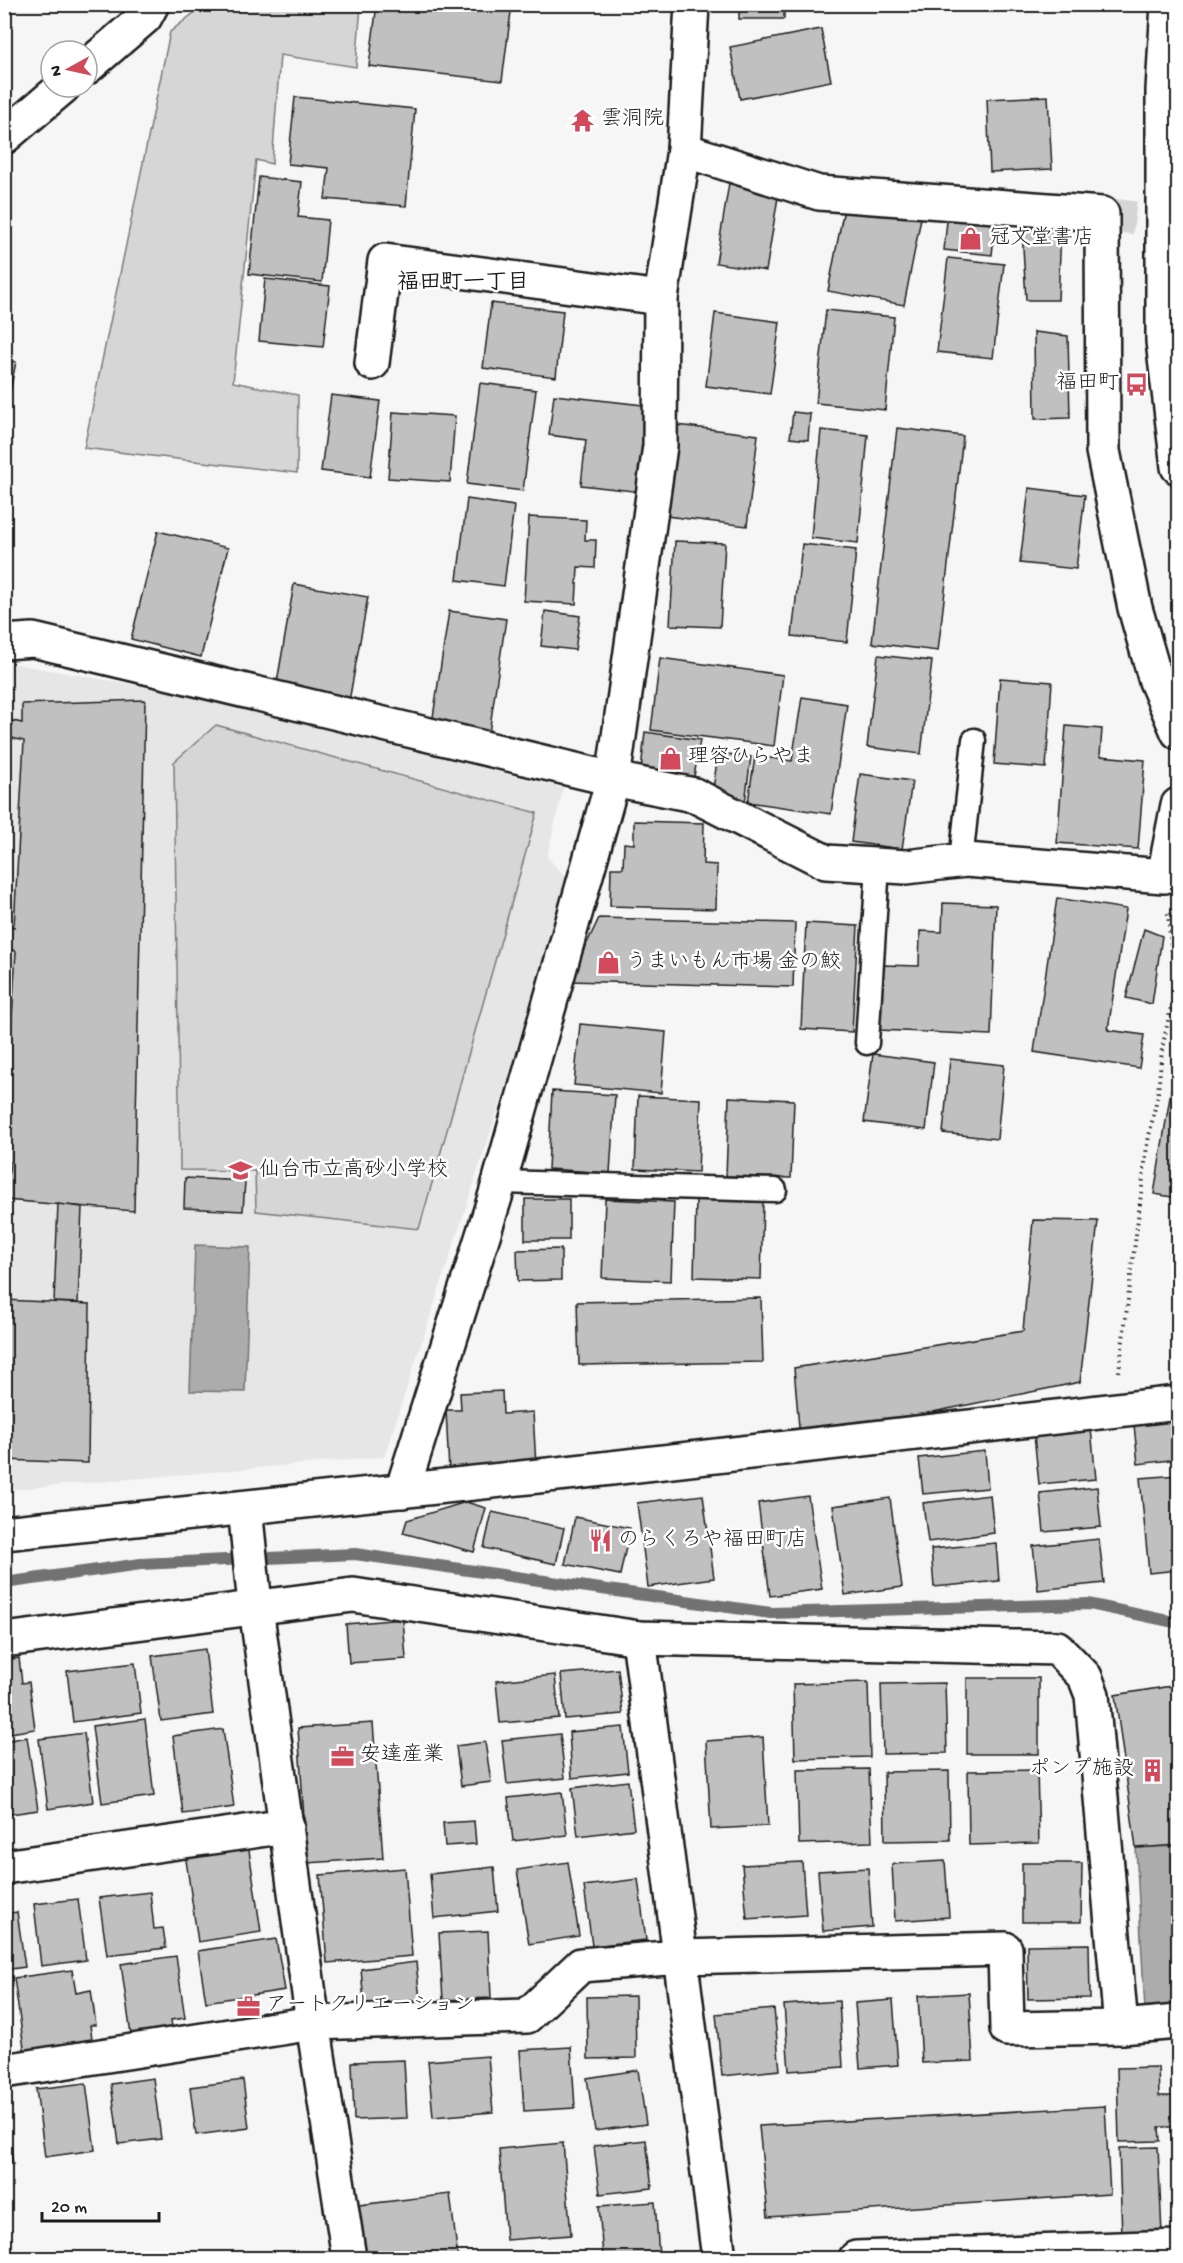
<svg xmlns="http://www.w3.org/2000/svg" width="1183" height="2263" viewBox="0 0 1183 2263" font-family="'Gochi Hand','Klee One',sans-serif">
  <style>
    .built { fill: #e6e6e6 }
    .green { fill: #d6d6d6; stroke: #797979; stroke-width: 1.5 }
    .water { fill: #acacac; stroke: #727272; stroke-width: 1.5 }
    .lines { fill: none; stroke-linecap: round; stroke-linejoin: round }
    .stream { stroke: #727272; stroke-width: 12 }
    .building { fill: #c0c0c0; stroke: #1c1c1c; stroke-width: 1.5 }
    .minor-tunnel { stroke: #d5d5d5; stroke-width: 33; stroke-dasharray: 33 16; stroke-linecap: butt }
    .service-casing { stroke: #1c1c1c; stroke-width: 27 }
    .minor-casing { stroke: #1c1c1c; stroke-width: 38 }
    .trunk-casing { stroke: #1c1c1c; stroke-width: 38 }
    .path { stroke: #1c1c1c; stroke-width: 4; stroke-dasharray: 1.5 4.5; stroke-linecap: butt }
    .service { stroke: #fff; stroke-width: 22 }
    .minor { stroke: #fff; stroke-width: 33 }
    .trunk { stroke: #fff; stroke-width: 33 }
    .labels { text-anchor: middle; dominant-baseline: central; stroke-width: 5; stroke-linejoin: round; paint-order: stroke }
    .poi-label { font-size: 21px; fill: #1c1c1c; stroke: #fff; text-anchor: start }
    .neighbourhood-label { font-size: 22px; font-weight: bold; fill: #1c1c1c; stroke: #fff }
  </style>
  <rect width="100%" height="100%" fill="#f6f6f6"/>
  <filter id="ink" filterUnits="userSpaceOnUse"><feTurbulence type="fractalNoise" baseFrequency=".0167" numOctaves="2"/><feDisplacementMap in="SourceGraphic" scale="12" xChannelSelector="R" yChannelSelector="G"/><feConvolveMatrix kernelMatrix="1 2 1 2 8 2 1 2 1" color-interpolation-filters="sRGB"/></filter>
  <g filter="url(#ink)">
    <path class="built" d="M4 662 175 692 563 788 547 857 572 884 384 1457 5 1490Z"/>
    <g class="green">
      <path d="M198 5H361L356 67 280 55 272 164 256 160 233 382 298 395 297 473 84 448 170 32 195 12Z"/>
      <path d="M216 725 537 813 419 1229 256 1211 255 1171 180 1170 174 762Z"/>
    </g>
    <g class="water">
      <path d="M195 1245 250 1247 245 1392 190 1391Z"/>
      <path d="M1178 1846V2009L1145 2010 1136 1848Z"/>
    </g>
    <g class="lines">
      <path class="stream" d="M4 1583 141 1564 355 1554 771 1613 1089 1604 1178 1623"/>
    </g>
    <g class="building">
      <path d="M377 4H512L502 81 369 66Z"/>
      <rect x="739" y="4" width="45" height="15"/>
      <path d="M821 29 831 81 740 99 730 47Z"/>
      <path d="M1048 96 1052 169 990 172 987 99Z"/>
      <path d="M295 97 415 109 406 206 325 199 329 168 288 164Z"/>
      <path d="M259 177 302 182 298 217 328 220 322 282 249 274Z"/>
      <path d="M729 183 779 191 766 271 716 263Z"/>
      <path d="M845 203 921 218 904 305 828 291Z"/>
      <path d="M948 211 996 216 992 255 944 250Z"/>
      <path d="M1022 229 1061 230 1058 300H1026Z"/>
      <path d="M948 258 1004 264 993 358 937 352Z"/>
      <path d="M265 279 330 286 323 347 259 341Z"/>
      <path d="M491 303 563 311 556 377 483 368Z"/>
      <path d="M826 310 894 317 885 410 816 403Z"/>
      <path d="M715 313 780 322 770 394 706 386Z"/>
      <path d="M1034 332 1068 336 1070 418 1035 419Z"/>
      <path d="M4 359 16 362 4 420Z"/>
      <path d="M480 383 536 390 523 491 467 484Z"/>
      <path d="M331 395 380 401 370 477 321 471Z"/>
      <path d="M554 395 652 406 642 492 581 485 586 440 549 435Z"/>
      <path d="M393 412 455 416 450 482 388 478Z"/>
      <path d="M793 412 810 414 808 440 790 438Z"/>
      <path d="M668 424 758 435 747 526 658 515Z"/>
      <path d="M897 428 963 436 938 651 872 643Z"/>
      <path d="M821 430 868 435 858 543 811 538Z"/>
      <path d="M1029 488 1085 495 1076 569 1020 563Z"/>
      <path d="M467 499 514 506 504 586 457 580Z"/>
      <path d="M529 517 586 520 585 540H596L595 568 578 567 576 604 524 601Z"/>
      <path d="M158 531 228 548 201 657 131 639Z"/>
      <path d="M675 541 725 543 720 627 670 625Z"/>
      <path d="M802 544 856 550 847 642 792 636Z"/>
      <path d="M294 584 368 597 348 707 275 694Z"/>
      <path d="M449 611 506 619 489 733 432 724Z"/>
      <path d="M545 611 580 616 575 650 541 646Z"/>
      <path d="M878 655 932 661 921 754 867 747Z"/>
      <path d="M660 658 783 675 774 746 651 730Z"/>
      <path d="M1000 678 1052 682 1046 768 994 764Z"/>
      <path d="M802 697 847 704 831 814 748 802 755 756 792 761Z"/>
      <path d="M145 700 134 1211 6 1200 10 1162H4V1068L9 1067 16 951 4 948V925L14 927 24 741 4 736V719L22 723V704Z"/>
      <path d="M1066 726 1102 729 1100 756 1145 760 1138 849 1057 843Z"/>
      <path d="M645 732 700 740 694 777 641 770Z"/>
      <path d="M718 753 751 757 745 802 712 797Z"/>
      <path d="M860 774 912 781 902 849 851 842Z"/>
      <path d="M634 821 704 823 703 864 717 865 716 909 610 906 611 868H623L624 843 634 844Z"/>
      <path d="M1057 898 1126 909 1108 1030 1144 1035 1139 1068 1034 1052Z"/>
      <path d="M943 903 996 905 991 1035 879 1030 882 965 919 966 920 931 942 932Z"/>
      <path d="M599 918 795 923 793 987 569 981Z"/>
      <path d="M806 923 858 926 852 1032 801 1029Z"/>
      <path d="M1144 929 1162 936 1152 1004 1126 998Z"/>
      <path d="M580 1024 666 1032 661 1093 574 1085Z"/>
      <path d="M1178 1048V1198L1154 1194Z"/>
      <path d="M873 1054 934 1062 926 1130 864 1122Z"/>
      <path d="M950 1059 1004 1065 997 1139 943 1133Z"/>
      <path d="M552 1091 615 1095 610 1173 548 1169Z"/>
      <path d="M638 1096 701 1099 698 1172 635 1169Z"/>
      <path d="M729 1097 794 1100 791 1178 726 1176Z"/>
      <path d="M185 1178 245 1181 243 1211 184 1208Z"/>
      <rect x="525" y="1199" width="44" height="41"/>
      <path d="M605 1199 674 1202 671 1281 602 1278Z"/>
      <path d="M696 1200 763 1202 761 1279 694 1277Z"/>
      <path d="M58 1204 82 1207 78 1303 54 1302Z"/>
      <path d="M1033 1220 1098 1221 1080 1382 800 1439 794 1368 1023 1331Z"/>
      <path d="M561 1249V1280L518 1281 517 1250Z"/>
      <path d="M761 1298 763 1362 579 1365 577 1302Z"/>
      <path d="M4 1300 90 1304 88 1463 4 1460Z"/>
      <path d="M502 1391 503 1414 533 1412 536 1466 449 1471 446 1410H461L460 1393Z"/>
      <path d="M1178 1411V1459L1138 1464 1133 1415Z"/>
      <path d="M1091 1429 1096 1479 1039 1484 1034 1435Z"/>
      <path d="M985 1451 988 1488 923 1494 919 1458Z"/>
      <path d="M1178 1475V1570L1149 1573 1140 1478Z"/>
      <path d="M1097 1487 1101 1527 1044 1532 1040 1493Z"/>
      <path d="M703 1495 714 1578 648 1587 637 1503Z"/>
      <path d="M990 1495 994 1533 928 1542 923 1503Z"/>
      <path d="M808 1496 822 1589 770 1596 758 1503Z"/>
      <path d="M890 1498 902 1587 845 1595 833 1506Z"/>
      <path d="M466 1502 486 1508 474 1552 403 1533 407 1520Z"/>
      <path d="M492 1512 564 1528 556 1564 484 1548Z"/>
      <path d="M575 1517 630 1528 620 1575 565 1564Z"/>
      <path d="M1099 1539 1104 1583 1038 1590 1033 1546Z"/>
      <path d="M996 1543 999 1581 934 1587 931 1549Z"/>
      <path d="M403 1619 406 1659 349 1663 346 1624Z"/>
      <path d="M205 1649 213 1714 161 1721 152 1656Z"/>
      <path d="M19 1658 22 1683 29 1682 35 1729 4 1734V1660Z"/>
      <path d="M135 1663 141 1713 73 1722 67 1671Z"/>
      <path d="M618 1669 623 1714 565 1719 561 1674Z"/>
      <path d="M555 1675 559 1718 500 1723 496 1681Z"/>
      <rect x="967" y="1678" width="72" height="76"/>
      <path d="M868 1682 870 1757 795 1759 793 1684Z"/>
      <path d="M945 1683 947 1753 883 1754 881 1684Z"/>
      <path d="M1178 1685V1845L1136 1848 1115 1695Z"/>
      <path d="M145 1719 154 1796 102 1803 92 1726Z"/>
      <path d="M373 1723 383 1858 307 1863 298 1728Z"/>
      <path d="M623 1727 628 1772 572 1778 569 1732Z"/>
      <path d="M223 1729 234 1807 183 1814 173 1736Z"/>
      <path d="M84 1733 93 1802 48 1809 39 1739Z"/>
      <path d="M560 1734 565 1778 507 1784 502 1740Z"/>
      <path d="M27 1737 38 1810 4 1815V1741Z"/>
      <path d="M763 1737 768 1826 711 1829 706 1741Z"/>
      <path d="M485 1742 491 1782 461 1786 456 1746Z"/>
      <path d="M869 1769 872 1842 799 1844 797 1770Z"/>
      <path d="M1037 1770 1039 1843 969 1845 968 1771Z"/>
      <path d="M949 1771 950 1840 885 1841 884 1772Z"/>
      <path d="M628 1781 634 1829 578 1836 572 1788Z"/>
      <path d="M562 1792 567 1835 513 1841 508 1798Z"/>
      <path d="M474 1821 476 1844 445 1846 443 1823Z"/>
      <path d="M248 1844 261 1932 198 1942 185 1853Z"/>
      <path d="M945 1861 949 1917 895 1921 892 1864Z"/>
      <path d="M568 1862 579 1936 529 1944 517 1870Z"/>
      <path d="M802 1862 806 1915 747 1919 742 1865Z"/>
      <path d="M1022 1863H1082L1081 1922H1022Z"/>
      <path d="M494 1867 498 1911 434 1918 430 1874Z"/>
      <path d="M405 1868 412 1956 327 1963 320 1875Z"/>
      <path d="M868 1868 872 1927 823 1931 818 1871Z"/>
      <path d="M638 1879 646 1940 592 1946 584 1886Z"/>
      <path d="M150 1892 154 1929 163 1928 166 1948 107 1955 99 1898Z"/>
      <path d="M78 1899 86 1960 41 1966 34 1904Z"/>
      <path d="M17 1912 25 1967 4 1970V1914Z"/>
      <path d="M488 1931 491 1998 443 2000 439 1933Z"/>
      <path d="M276 1939 285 1990 206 2002 198 1951Z"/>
      <path d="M1089 1944 1090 1998 1028 1999 1027 1945Z"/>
      <path d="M176 1956 185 2018 171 2020 173 2036 132 2042 121 1964Z"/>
      <path d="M416 1962 420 2000 364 2003 361 1969Z"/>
      <path d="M72 1970 76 1993 91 1990 96 2025H90L94 2053 26 2062 14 1978Z"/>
      <path d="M969 1993 973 2061 922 2063 918 1996Z"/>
      <path d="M635 1996 636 2058 588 2059 587 1997Z"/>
      <path d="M893 2000 898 2065 860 2068 855 2003Z"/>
      <path d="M839 2001 843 2067 789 2071 784 2005Z"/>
      <path d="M774 2009 780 2070 722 2076 716 2014Z"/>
      <path d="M571 2047 575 2108 524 2111 520 2050Z"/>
      <path d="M488 2056 493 2112 433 2117 428 2061Z"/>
      <path d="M404 2060 407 2118 354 2120 352 2062Z"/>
      <path d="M1158 2067 1159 2096H1176L1177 2127H1159L1160 2141 1119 2142 1117 2068Z"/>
      <path d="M638 2070 646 2124 595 2131 587 2078Z"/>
      <path d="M153 2078 161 2139 119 2144 111 2084Z"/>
      <path d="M243 2080 249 2128 196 2135 190 2087Z"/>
      <path d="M86 2083 95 2150 45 2157 36 2089Z"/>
      <path d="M4 2102 13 2164 4 2165Z"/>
      <path d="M1105 2106 1110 2194 768 2217 759 2126Z"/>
      <path d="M646 2140 652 2188 600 2194 594 2146Z"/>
      <path d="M563 2143 571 2235 506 2240 499 2149Z"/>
      <path d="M1158 2147 1162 2235 1122 2236 1119 2148Z"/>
      <path d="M450 2194 458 2258H365L359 2205Z"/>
      <path d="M655 2202 659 2256 603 2258 599 2206Z"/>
    </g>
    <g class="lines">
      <path class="minor-tunnel" d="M1102 214 1178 223"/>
      <defs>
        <g id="service">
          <path d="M961 861 974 740"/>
          <path d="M867 1043 878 865"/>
          <path d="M499 1182 775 1190"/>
        </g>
        <g id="minor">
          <path d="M87 67 145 17 152 4"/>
          <path d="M4 137 63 87"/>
          <path d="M684 150 819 193 1102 214 1103 451 1135 608 1156 681 1178 732"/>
          <path d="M372 363 385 261 661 298"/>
          <path d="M4 642 33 640 613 779 694 795 826 862 906 867 966 860 1164 876 1178 805"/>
          <path d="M402 1491 496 1194 613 779 660 446 661 298 684 150 692 4"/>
          <path d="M4 1533 576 1472 1178 1403"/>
          <path d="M639 1638 719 2258"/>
          <path d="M4 1640 353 1595 639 1638 1057 1648 1085 1677 1092 1695 1121 2027 1178 2022"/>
          <path d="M4 1867 287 1826"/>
          <path d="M4 2071 313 2023 253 1586 245 1508"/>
          <path d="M349 2258 313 2023 527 2016 581 1965 679 1957 1005 1949 1007 2029 1121 2027"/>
          <path d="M856 2258 1178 2247"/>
        </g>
        <path id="trunk" d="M1168 4 1163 90V341L1178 467"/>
      </defs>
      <use href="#service" class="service-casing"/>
      <use href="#minor" class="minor-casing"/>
      <use href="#trunk" class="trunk-casing"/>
      <path class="path" d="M1119 1372 1147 1146 1158 1093 1162 1049 1175 988 1168 913"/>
      <use href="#service" class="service"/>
      <use href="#minor" class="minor"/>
      <use href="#trunk" class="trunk"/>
    </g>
  </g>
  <defs>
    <symbol id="temple-bare" viewBox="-9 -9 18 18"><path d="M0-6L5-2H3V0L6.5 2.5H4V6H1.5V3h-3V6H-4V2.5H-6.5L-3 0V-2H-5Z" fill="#d1495b" stroke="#fff" stroke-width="2.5" paint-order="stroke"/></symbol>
    <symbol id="shop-bare" viewBox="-9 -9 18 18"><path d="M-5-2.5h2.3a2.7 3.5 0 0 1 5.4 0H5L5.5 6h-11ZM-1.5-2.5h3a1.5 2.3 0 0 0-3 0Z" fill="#d1495b" stroke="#fff" stroke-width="2.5" paint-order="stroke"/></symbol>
    <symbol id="bus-bare" viewBox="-9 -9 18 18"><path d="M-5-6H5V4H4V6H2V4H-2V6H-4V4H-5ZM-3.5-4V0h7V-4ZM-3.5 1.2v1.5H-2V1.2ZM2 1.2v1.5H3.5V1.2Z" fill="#d1495b" stroke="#fff" stroke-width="2.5" paint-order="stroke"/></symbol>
    <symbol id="school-bare" viewBox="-9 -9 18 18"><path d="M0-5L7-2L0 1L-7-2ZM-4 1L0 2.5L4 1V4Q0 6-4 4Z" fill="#d1495b" stroke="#fff" stroke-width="2.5" paint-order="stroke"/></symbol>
    <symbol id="restaurant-bare" viewBox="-9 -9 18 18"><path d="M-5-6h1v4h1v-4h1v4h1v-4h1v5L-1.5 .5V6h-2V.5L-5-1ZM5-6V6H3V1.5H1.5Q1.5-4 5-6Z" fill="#d1495b" stroke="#fff" stroke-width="2.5" paint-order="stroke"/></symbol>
    <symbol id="office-bare" viewBox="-9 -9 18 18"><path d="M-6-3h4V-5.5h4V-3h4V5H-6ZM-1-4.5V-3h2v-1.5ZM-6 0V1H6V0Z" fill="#d1495b" stroke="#fff" stroke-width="2.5" paint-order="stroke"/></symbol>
    <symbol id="building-bare" viewBox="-9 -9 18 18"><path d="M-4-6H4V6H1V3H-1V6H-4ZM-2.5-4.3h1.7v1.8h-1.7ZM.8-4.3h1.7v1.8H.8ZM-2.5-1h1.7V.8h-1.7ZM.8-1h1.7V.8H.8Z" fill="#d1495b" stroke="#fff" stroke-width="2.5" paint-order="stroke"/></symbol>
  </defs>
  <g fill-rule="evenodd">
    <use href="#temple-bare" x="566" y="104" width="33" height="33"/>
    <use href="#shop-bare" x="954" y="222" width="33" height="33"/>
    <use href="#bus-bare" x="1120" y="368" width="33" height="33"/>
    <use href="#shop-bare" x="654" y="742" width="33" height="33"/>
    <use href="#shop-bare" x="592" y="946" width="33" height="33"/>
    <use href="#school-bare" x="224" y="1154" width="33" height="33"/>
    <use href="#restaurant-bare" x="584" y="1524" width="33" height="33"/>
    <use href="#office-bare" x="326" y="1740" width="33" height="33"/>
    <use href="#building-bare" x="1136" y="1754" width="33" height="33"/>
    <use href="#office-bare" x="232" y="1990" width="33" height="33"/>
  </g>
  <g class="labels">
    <g class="poi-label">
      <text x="601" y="120">雲洞院</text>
      <text x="989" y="239">冠文堂書店</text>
      <text x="1119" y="384" text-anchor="end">福田町</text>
      <text x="688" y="758">理容ひらやま</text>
      <text x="626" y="963">うまいもん市場 金の鮫</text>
      <text x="259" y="1171">仙台市立高砂小学校</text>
      <text x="618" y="1541">のらくろや福田町店</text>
      <text x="360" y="1756">安達産業</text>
      <text x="1134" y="1770" text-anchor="end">ポンプ施設</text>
      <text x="266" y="2006">アートクリエーション</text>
    </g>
    <g class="neighbourhood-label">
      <text x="463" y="284">福田町一丁目</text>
    </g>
  </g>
  <rect width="1183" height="2263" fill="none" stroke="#fff" stroke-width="24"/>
  <rect x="12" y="12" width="1159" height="2239" fill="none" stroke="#1c1c1c" stroke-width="2" filter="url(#ink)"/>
  <g transform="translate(69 69) rotate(262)"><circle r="28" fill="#ffffff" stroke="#a4a4a4" stroke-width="1.5"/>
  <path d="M0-4.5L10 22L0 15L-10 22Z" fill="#d1495b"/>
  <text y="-9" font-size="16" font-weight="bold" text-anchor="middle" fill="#1c1c1c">N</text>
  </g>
  <path d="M42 2212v9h117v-9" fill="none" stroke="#1c1c1c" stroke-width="3"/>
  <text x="51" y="2212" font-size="18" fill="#1c1c1c" stroke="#ffffff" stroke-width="4.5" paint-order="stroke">20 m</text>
</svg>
